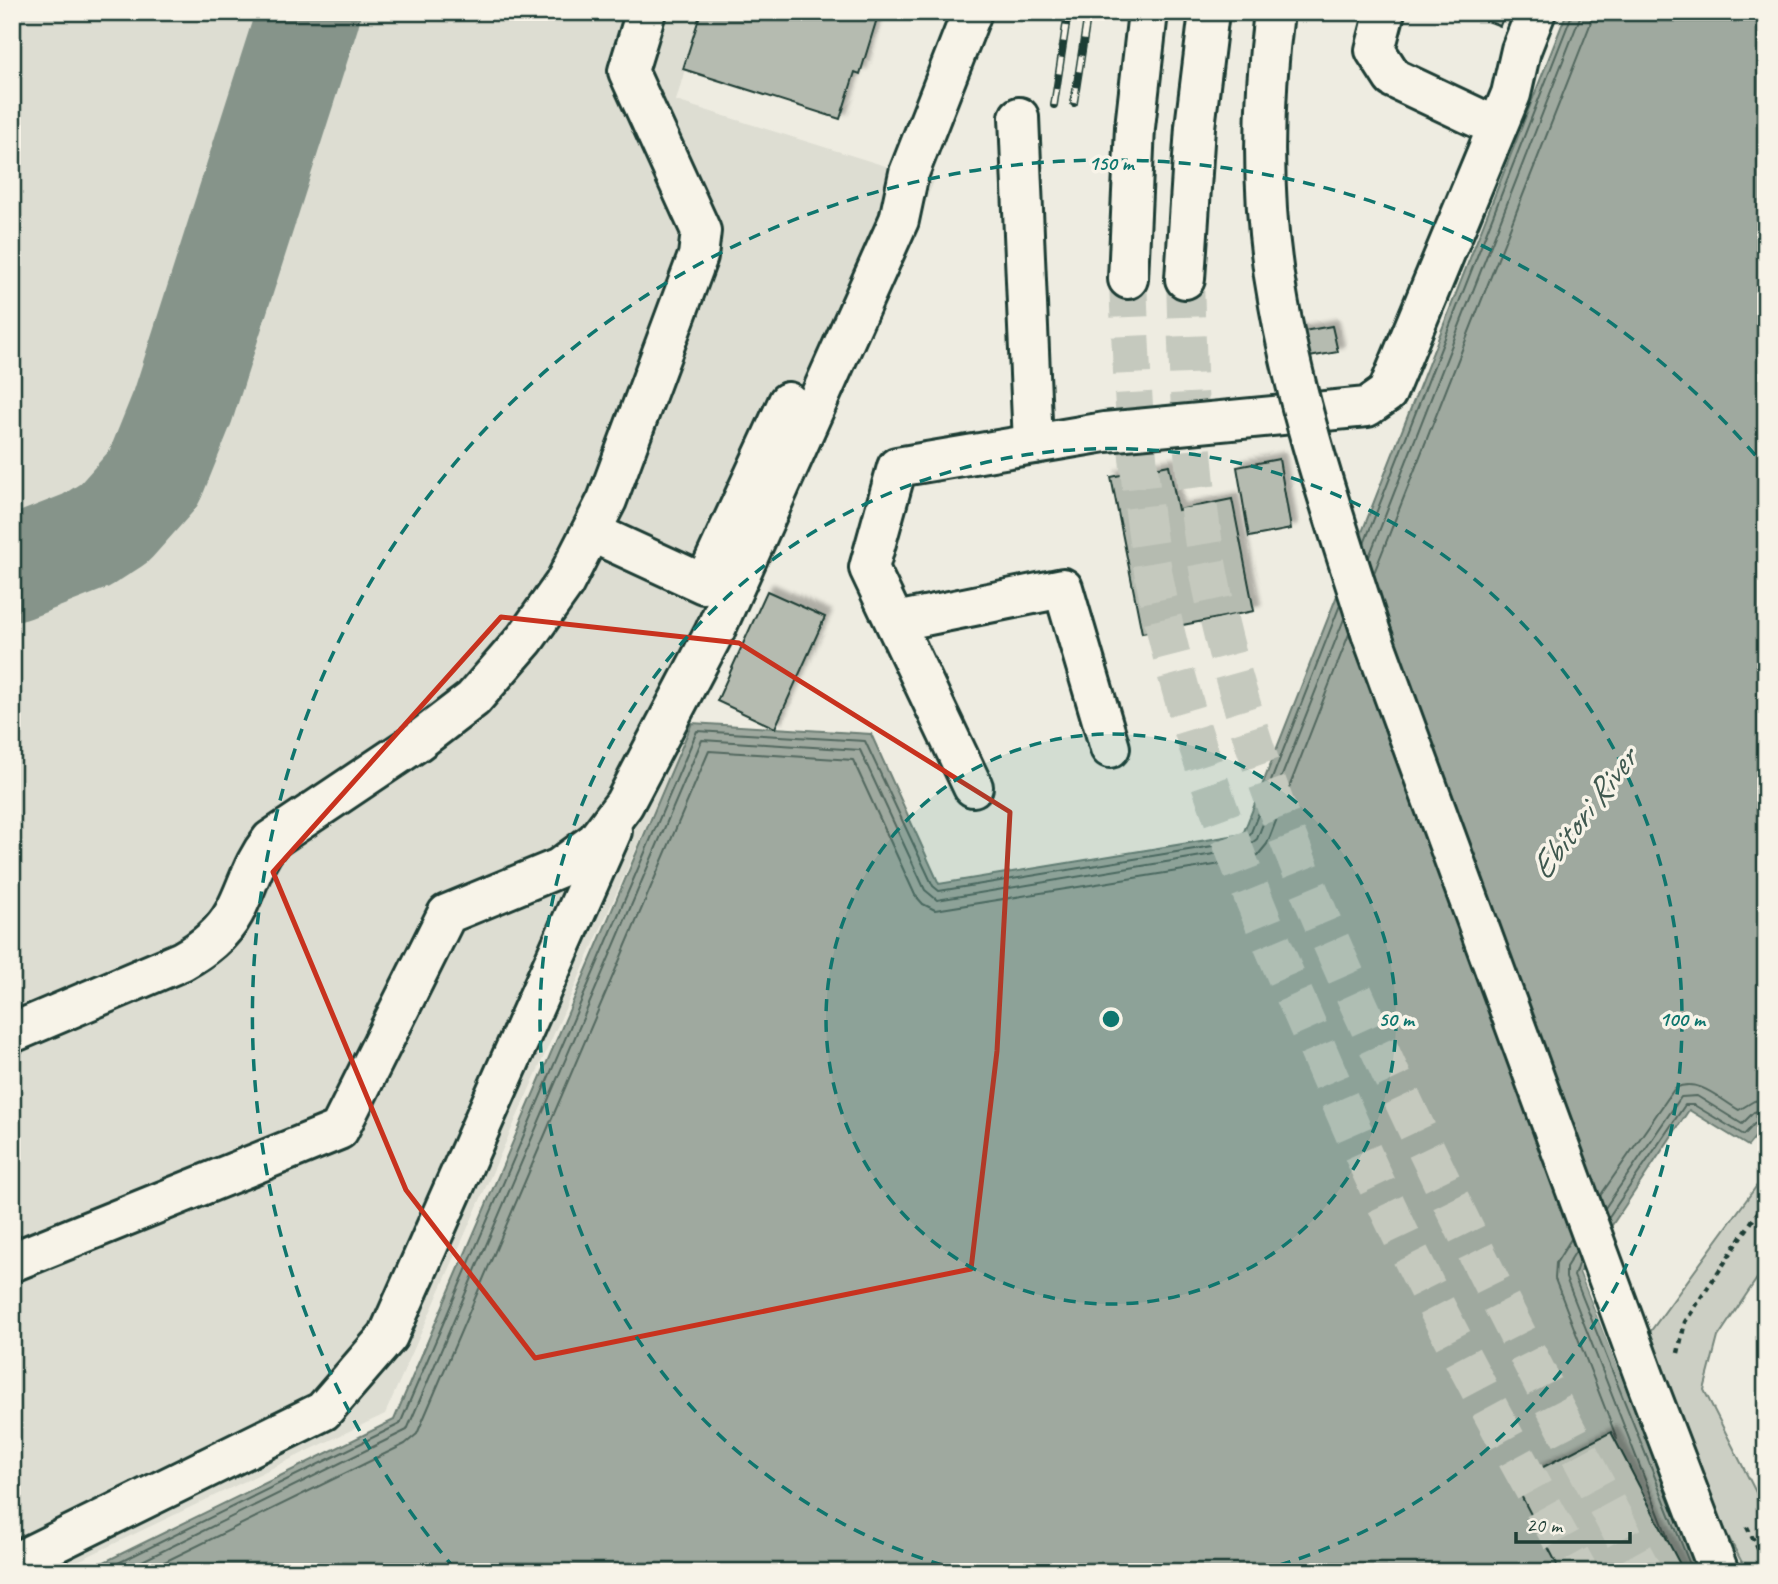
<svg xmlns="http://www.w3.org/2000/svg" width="1778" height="1584" viewBox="0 0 1778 1584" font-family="Caveat,sans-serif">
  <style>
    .built { fill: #ddddd2 }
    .green { fill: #cccfc4; stroke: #76867c; stroke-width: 2 }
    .water { fill: #9fa99f; stroke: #6c7e74; stroke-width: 2 }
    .pier { fill: #eeece1 }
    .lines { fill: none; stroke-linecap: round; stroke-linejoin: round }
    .shore { stroke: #52685f; stroke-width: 2 }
    .taxiway { stroke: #86948a; stroke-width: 103 }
    .building { fill: #b5bbb0; stroke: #1f3d34; stroke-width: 2; filter: url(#shadow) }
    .highway-tunnel { stroke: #c5c9be; stroke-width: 38; stroke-dasharray: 38 19; stroke-linecap: butt }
    .minor-casing { stroke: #1f3d34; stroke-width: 44 }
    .highway-casing { stroke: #1f3d34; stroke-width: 44 }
    .path { stroke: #1f3d34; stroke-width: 4.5; stroke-dasharray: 5 5; stroke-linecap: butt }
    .minor { stroke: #f7f3e8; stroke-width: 38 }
    .highway { stroke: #f7f3e8; stroke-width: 38 }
    .rail-casing { stroke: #1f3d34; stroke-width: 8 }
    .rail { stroke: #f7f3e8; stroke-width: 5; stroke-dasharray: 16; stroke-linecap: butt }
    .highway-bridge-casing { stroke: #1f3d34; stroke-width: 44; stroke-linecap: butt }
    .highway-bridge { stroke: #f7f3e8; stroke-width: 38 }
    .marked { fill: none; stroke: #c8321e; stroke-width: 5; stroke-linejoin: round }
    .ring { fill: none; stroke: #0f766e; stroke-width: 3.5; stroke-dasharray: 12 9 }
    .labels { text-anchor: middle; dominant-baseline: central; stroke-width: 7; stroke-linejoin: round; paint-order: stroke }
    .water-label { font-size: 35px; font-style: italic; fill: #3f584f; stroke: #f7f3e8 }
    .centre { fill: #0f766e; stroke: #f7f3e8; stroke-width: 3.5 }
    .ring-label { font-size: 21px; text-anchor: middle; font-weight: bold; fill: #0f766e; stroke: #f7f3e8; stroke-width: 7; stroke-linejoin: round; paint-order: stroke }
  </style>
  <defs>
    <filter id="shadow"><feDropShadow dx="6" dy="-6" stdDeviation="2" flood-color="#0004"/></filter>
  </defs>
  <rect width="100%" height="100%" fill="#eeece1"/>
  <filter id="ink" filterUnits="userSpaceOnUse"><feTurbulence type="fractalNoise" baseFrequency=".0143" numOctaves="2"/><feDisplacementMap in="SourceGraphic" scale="14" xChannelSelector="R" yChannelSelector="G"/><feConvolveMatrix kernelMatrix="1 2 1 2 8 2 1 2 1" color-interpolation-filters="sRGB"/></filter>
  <g filter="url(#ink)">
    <path class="built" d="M12 12H701L676 101 934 181 886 300 714 682 692 723 385 1414 55 1572H12Z"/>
    <path class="green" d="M1766 1173V1265L1718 1337 1704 1390 1766 1512V1572H1747L1663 1413 1645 1339Z"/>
    <path class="water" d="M1567 12H1766V1124L1748 1146 1689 1110 1580 1273 1700 1572H84L394 1420 692 723 871 734 939 884 1243 834Z"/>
    <path class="pier" d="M1580 1272H1585L1690 1550 1649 1450Z"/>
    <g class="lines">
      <g class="shore">
        <path d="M1364 544 1573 12"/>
        <path d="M1369 557 1582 12"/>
        <path d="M1374 573 1590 25 1592 12"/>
        <path d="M1600 1196 1675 1088C1699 1077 1719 1099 1739 1110L1754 1101 1766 1099"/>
        <path d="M1605 1208 1681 1097 1697 1096 1742 1124 1754 1112 1766 1109"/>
        <path d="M1608 1218 1685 1105H1694L1744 1135 1758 1120 1766 1118"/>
        <path d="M1571 1239 1556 1263 1555 1279 1617 1439"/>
        <path d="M1576 1251 1566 1267V1278L1668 1538"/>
        <path d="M1579 1261 1574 1276 1693 1572"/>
        <path d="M100 1572 400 1424 697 731 865 741 933 886 939 891 1243 841 1250 835 1340 605"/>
        <path d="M120 1572 407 1430 702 740 860 750 925 890 937 900 1244 849 1257 839 1344 619"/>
        <path d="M144 1572 405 1444 417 1434 709 751 853 760 915 895 923 904 935 910 1246 860 1258 855 1267 844 1349 634"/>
      </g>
      <path class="taxiway" d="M12 570 86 541 114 523 154 478 183 406 309 12"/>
    </g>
    <g class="building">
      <path d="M701 12H879L860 74 855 72 840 119 683 69Z"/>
      <path d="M1473 12H1505L1500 26 1472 15Z"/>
      <path d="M1332 326 1338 352 1303 358 1298 332Z"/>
      <path d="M1279 459 1291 529 1249 537 1237 467Z"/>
      <path d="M1169 465 1178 510 1232 499 1254 611 1142 633 1111 477Z"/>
      <path d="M767 591 825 617 775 728 717 701Z"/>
      <path d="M1611 1432 1684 1572H1561L1514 1482Z"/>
    </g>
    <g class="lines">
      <g class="highway-tunnel">
        <path d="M1128 279C1132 390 1137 502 1161 611 1194 761 1251 897 1312 1036 1337 1094 1361 1152 1388 1208 1446 1332 1513 1452 1579 1572"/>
        <path d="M1185 279C1188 385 1191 493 1214 598 1250 763 1317 915 1388 1068 1467 1239 1552 1406 1643 1572"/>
      </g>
      <defs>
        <g id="minor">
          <path d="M1385 12 1375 50 1393 78 1497 127"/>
          <path d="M1019 117 1033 444"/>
          <path d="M591 532 704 584 788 402"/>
          <path d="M895 622 1063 588 1110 748"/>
          <path d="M973 787 869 568 897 467 1105 432 1367 407 1387 393 1511 94 1521 50 1536 12"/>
          <path d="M12 1033 182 961C203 949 222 935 234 913 248 887 251 865 271 840L417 742 473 699 525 639 564 584 607 500 698 256 701 231 628 71 646 12"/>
          <path d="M12 1262 339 1130 447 914 559 868 596 841 624 804 714 633 899 220 909 173 972 12"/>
          <path d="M12 1564 323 1411 388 1336 612 831"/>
        </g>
        <g id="highway">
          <path d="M1128 279 1135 127 1148 12"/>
          <path d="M1185 279 1195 127 1209 12"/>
          <path d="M1371 633 1647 1384 1719 1572"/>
        </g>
      </defs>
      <use href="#minor" class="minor-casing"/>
      <use href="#highway" class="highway-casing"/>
      <g class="path">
        <path d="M1678 1353 1685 1322 1766 1200"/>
        <path d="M1747 1527 1766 1564"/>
      </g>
      <use href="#minor" class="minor"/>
      <use href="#highway" class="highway"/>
      <defs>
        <g id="rail">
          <path d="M1074 103 1088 12"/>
          <path d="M1054 105 1068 12"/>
        </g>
      </defs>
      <use href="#rail" class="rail-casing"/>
      <use href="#rail" class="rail"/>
      <defs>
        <path id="highway-bridge" d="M1274 12C1262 108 1261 210 1279 305 1299 417 1337 525 1371 633"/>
      </defs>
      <use href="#highway-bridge" class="highway-bridge-casing"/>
      <use href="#highway-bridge" class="highway-bridge"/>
    </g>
  </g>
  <path class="marked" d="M501 617 739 643 1010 812 997 1051 971 1269 535 1358 406 1190 273 872Z"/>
  <circle cx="1111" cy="1019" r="285" fill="#0f766e" fill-opacity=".12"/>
  <g class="ring">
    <circle cx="1111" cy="1019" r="285"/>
    <path d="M963 1571A571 571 0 1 1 1259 1571"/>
    <path d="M455 1569A856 856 0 0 1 1762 463"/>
  </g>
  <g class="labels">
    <g class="water-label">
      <text transform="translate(1583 814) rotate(-53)">Ebitori River</text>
    </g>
  </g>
  <circle cx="1111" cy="1019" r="10" class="centre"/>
  <g class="ring-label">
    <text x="1111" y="170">150 m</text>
    <text x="1396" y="1026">50 m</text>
    <text x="1682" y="1026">100 m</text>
  </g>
  <rect width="1778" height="1584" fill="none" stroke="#f7f3e8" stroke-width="42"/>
  <rect x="21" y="21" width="1736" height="1542" fill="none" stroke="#1f3d34" stroke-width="2.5" filter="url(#ink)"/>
  <path d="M1516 1532v10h114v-10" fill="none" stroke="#1f3d34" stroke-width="3.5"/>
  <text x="1526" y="1532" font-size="21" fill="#1f3d34" stroke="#f7f3e8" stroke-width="5" paint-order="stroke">20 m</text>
</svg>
